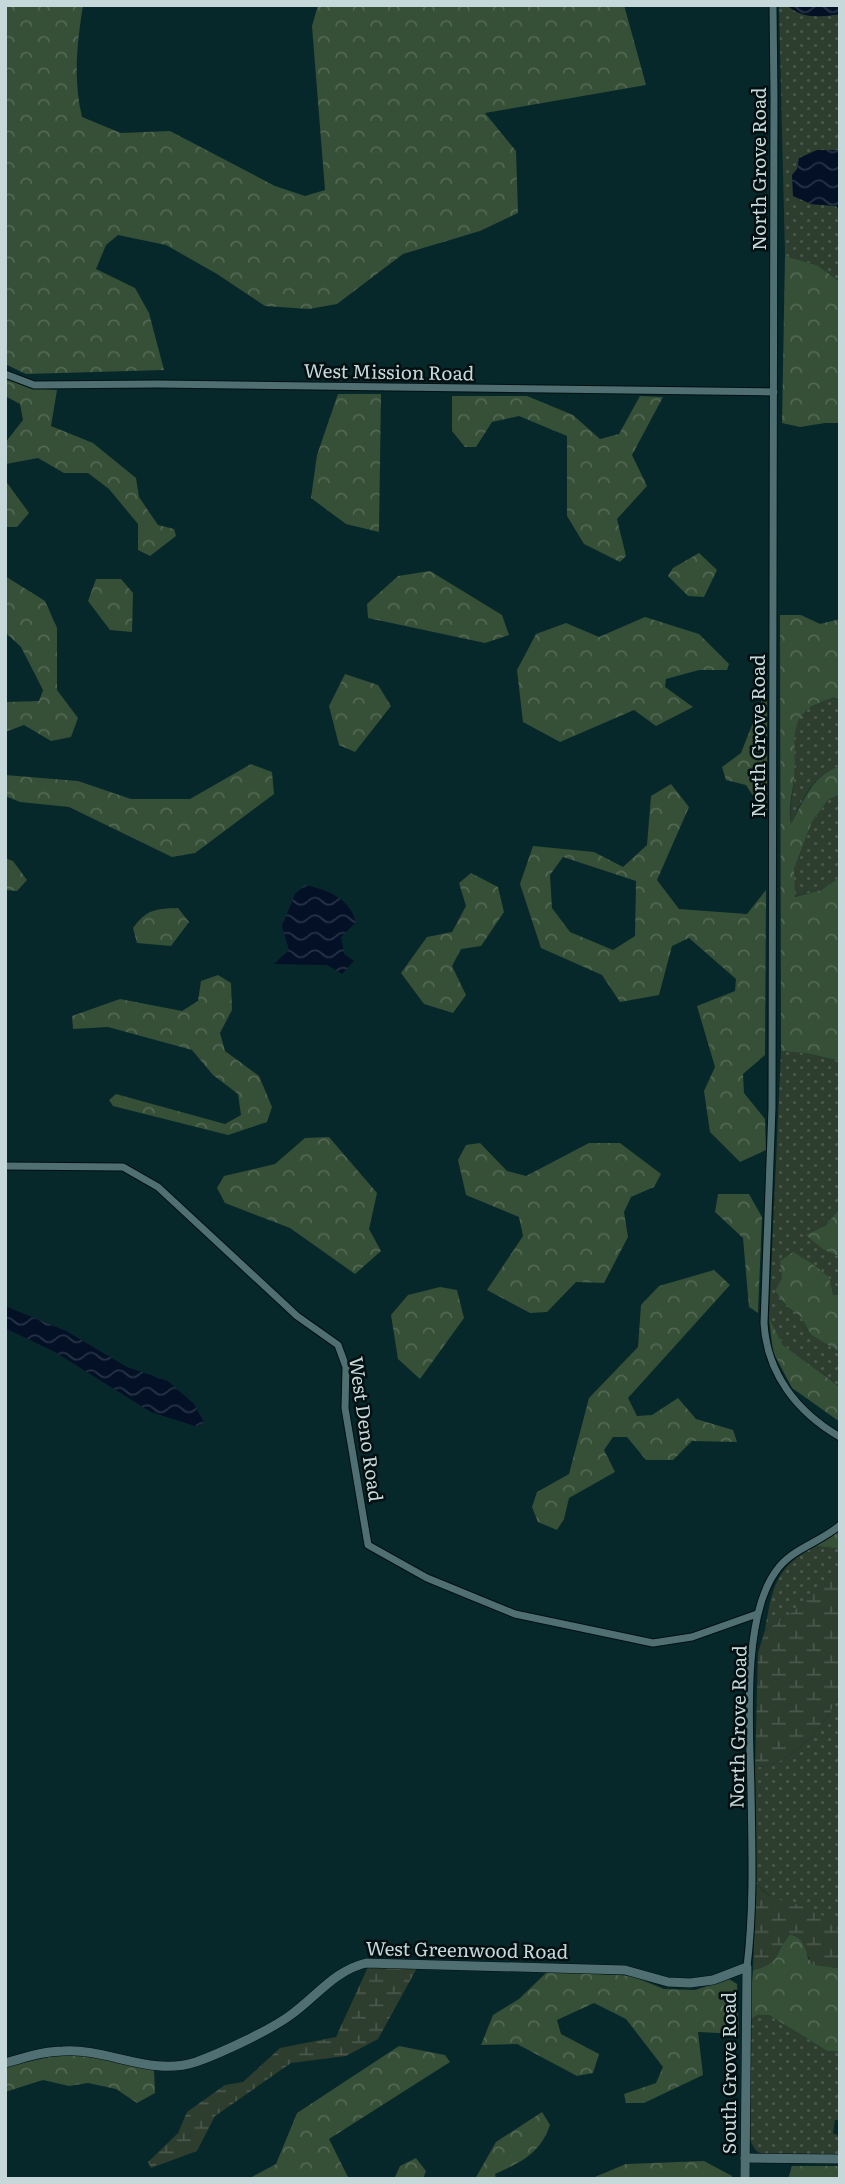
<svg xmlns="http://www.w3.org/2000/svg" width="845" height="2184" viewBox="0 0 845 2184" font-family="Literata,serif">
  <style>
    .green { fill: url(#green-dots) }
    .forest { fill: url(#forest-crowns); fill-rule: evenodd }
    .wetland { fill: url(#wetland-marsh) }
    .water { fill: url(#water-waves) }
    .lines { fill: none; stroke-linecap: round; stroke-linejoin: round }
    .minor-casing { stroke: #001012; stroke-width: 9 }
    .tertiary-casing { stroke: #001012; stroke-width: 10 }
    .minor { stroke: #4f6f72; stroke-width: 7 }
    .tertiary { stroke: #4f6f72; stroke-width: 9 }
    .labels { text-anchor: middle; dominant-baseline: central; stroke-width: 5; stroke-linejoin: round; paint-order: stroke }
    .street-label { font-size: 19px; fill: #c6d8d9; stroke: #030f10 }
  </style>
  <defs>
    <pattern id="green-dots" width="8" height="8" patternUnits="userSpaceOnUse" patternTransform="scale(1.75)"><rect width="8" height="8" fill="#2d3d2e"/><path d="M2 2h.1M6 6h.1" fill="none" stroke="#4a584c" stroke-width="1.8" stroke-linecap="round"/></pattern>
    <pattern id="forest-crowns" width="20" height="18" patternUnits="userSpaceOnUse" patternTransform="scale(1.75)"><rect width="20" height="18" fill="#364f37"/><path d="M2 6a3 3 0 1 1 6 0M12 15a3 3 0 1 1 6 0" fill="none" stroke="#526853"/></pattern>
    <pattern id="wetland-marsh" width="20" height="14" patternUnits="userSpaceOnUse" patternTransform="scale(1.75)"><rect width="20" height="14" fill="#2d3d2e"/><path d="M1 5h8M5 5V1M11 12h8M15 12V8" fill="none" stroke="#4a584c"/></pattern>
    <pattern id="water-waves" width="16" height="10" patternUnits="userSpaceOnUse" patternTransform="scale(1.75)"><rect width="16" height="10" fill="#031026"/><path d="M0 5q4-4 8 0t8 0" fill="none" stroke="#263245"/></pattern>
  </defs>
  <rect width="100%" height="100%" fill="#07282a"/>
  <g class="green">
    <path d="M779 5H787C801 19 822 17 840 14V150H817L792 176 794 188 811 204 836 206 840 211V282L817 265 785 256Z"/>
    <path d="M840 696V766C812 775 802 800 791 825 789 807 792 798 794 781 795 766 789 738 794 725 802 708 824 700 840 696Z"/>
    <path d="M840 794V877L821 890 794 897V869L812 822 828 800Z"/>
    <path d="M781 1051 810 1054 840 1061V1208L825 1226 824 1250 840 1257V1294L833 1295 781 1261 789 1308 801 1317 811 1335 840 1352V1387L783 1345 769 1318Z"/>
    <path d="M816 1546 840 1549C840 1554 841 1562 839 1566 831 1586 784 1620 765 1630 772 1589 775 1566 816 1546Z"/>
    <path d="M840 1694V1940C826 1899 772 1914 756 1880L755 1768C764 1766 774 1764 782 1760 807 1747 828 1719 840 1694Z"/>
    <path d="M758 2015H769L827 2051 840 2052V2120H835L833 2133 840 2137V2154H763C753 2152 750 2141 749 2131V2020Z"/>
  </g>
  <g class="forest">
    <path d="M5 5H83C77 44 73 79 82 117L121 133 170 131 275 186 305 196 325 190 312 26 318 5H624L646 85 485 113 516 151 518 213 480 231 403 254 337 304 309 309 265 306 217 274 166 245 118 235 106 245 96 269 135 288 149 313 164 370 26 374 5 364Z"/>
    <path d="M785 256 817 265 840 282V423H825L800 427 782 423Z"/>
    <path d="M5 378 30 388 57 390 51 426 93 443 136 478 139 497 158 525 174 529 176 536 150 556 138 550V524L109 489 88 473H64L38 458 6 464 5 443 23 420 20 404 5 396Z"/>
    <path d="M338 394H381L379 532 346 524 311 498 317 455Z"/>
    <path d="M452 396H527L573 415 600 439 619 434 640 396 663 397 632 455 647 486 617 519 626 556 620 562 584 544 567 516V436L519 416 492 422 476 447H465L452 431Z"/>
    <path d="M5 480 29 513 17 527H5Z"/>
    <path d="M699 553 717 570 704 597 688 596 668 576 673 568Z"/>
    <path d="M430 571 502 615 509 635 485 643 368 618 367 604 398 576Z"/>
    <path d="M5 576 45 601 57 628V690L78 718 71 737 51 741 24 725 5 732V702L39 701 43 690 21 647 5 632Z"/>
    <path d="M96 579H121L133 593 132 632 110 630 88 601Z"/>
    <path d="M780 615H801L820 624 840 619V696C781 711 798 734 794 780 792 796 788 808 791 824 804 800 812 775 840 766V794L828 800 812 822 794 869 795 897 821 890 840 877V1061L810 1054 781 1051Z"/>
    <path d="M645 617 699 634 729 664 727 670H699L666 679 665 687 693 707 656 726 634 710 560 742 523 722 517 670 536 634 566 623 599 637Z"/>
    <path d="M345 674 378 685 391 706 355 752 339 745 329 706Z"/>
    <path d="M767 687V818L746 785 726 780 722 767 741 753Z"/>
    <path d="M251 764 272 772 274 794 195 853 172 857 69 807 20 802 5 796V775L78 781 131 799H190Z"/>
    <path d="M671 784 689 807 657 880 679 909 747 914 766 890 765 1055 743 1074 744 1093 765 1119 766 1150 740 1162 710 1132 704 1091 715 1067 697 1006 735 991 736 979 689 938 672 946 659 995 620 1002 602 975 541 948 520 884 533 846 594 852 623 867 647 845 651 796ZM563 857 636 881 635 936 613 950 570 932 552 908 550 875Z"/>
    <path d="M5 858 13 861 27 880 17 891 5 890Z"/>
    <path d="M471 873 498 887 504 912 481 946 461 949 452 966 466 995 453 1013 424 1004 401 973 427 937 452 932 466 906 459 883Z"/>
    <path d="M178 908 189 922 171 946 137 943 133 928C147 909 155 909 178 908Z"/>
    <path d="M218 975 231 983 232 1010 220 1033 225 1051 259 1076 272 1107 267 1122 228 1135 113 1106 109 1100 116 1094 225 1124 241 1115 238 1094 213 1075 192 1050 108 1027 73 1029 72 1016 120 999 182 1011 198 1001 201 981Z"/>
    <path d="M329 1137 377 1193 369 1229 381 1251 355 1274 290 1228 225 1203 217 1188 224 1176 275 1164 305 1138Z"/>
    <path d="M480 1143 507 1171 526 1176 589 1143H620L661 1174 654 1187 631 1197 624 1212 628 1237 604 1283 576 1282 547 1312 530 1313 487 1290 523 1236 519 1217 466 1195 458 1160 466 1145Z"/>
    <path d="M718 1194H749L762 1217 758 1313 749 1307 743 1238 715 1212Z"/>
    <path d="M840 1208V1257L824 1250 806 1235 825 1226Z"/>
    <path d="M793 1252 811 1263 829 1277 833 1295 840 1294V1352L811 1335 801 1317 789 1308 775 1291 782 1278 780 1261Z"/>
    <path d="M714 1270 730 1285 628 1398 637 1416 652 1415 678 1398 696 1419 733 1430 737 1442 692 1441 673 1460H646L627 1437H613L604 1450 615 1472 569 1498 564 1519 557 1530 538 1522 532 1507 537 1492 569 1474 589 1398 638 1347 641 1305 659 1286Z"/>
    <path d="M440 1287 457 1290 464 1318 420 1379 398 1359 391 1315 408 1295Z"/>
    <path d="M769 1318 783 1345 840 1387V1422L792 1388 773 1352Z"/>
    <path d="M840 1526V1549L816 1546Z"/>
    <path d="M790 1934C802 1937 807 1947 808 1959L836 1968 840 1966V2052L827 2051 769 2015H758L749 2020 753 1970C779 1964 775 1952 790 1934Z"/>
    <path d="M548 1971 632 1976 664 1989 695 1990 729 1979 737 1984 739 2034 698 2032 703 2075 644 2103H626L624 2094 656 2083 663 2067 626 2019 594 2003 557 2020 561 2034 599 2054 593 2073 577 2076 517 2044 481 2045 493 2015 519 1999Z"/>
    <path d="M399 2046 445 2055 450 2062 329 2139 349 2179H248L276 2164 297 2113Z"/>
    <path d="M62 2054 89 2056 154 2069 155 2093 137 2103 116 2089 88 2083 69 2086 43 2080 5 2092V2067Z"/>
    <path d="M542 2112 550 2125C540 2154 521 2162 495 2174L496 2179H475L496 2142Z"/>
    <path d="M416 2158 426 2171 423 2179H394L400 2166Z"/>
    <path d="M704 2161 732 2176V2179H590L626 2164Z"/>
    <path d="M792 2166H840V2179H788Z"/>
  </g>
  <g class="wetland">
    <path d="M840 1565V1694C828 1719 807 1747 782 1760 774 1764 764 1766 755 1768L758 1653 765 1630C794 1614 818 1591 840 1565Z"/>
    <path d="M756 1880C765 1900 780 1899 798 1905 810 1910 823 1916 835 1921L840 1940V1966L836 1968 813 1965C804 1954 807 1938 790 1934 773 1954 784 1962 753 1970Z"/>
    <path d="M368 1967 417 1968 378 2039 346 2056 291 2063 215 2116 197 2151 151 2168 148 2162 178 2133 187 2112 225 2085 243 2082 280 2048 336 2037Z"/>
  </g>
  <g class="water">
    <path d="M787 5H840V14C822 17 801 19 787 5Z"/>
    <path d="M817 150H840V211L836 206 811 204 793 196 792 175 797 169 799 158Z"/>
    <path d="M305 885C328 890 349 898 356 922L341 937 344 954 354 961 342 974 327 965 274 964 289 950 282 926 295 894Z"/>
    <path d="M5 1306 66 1331 127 1367 168 1381 194 1404 204 1422 198 1427 151 1412 55 1352 5 1328Z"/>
  </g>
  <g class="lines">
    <defs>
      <g id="minor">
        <path d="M773 5 774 97 772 1108 764 1323C767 1374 797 1412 840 1437"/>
        <path d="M5 374 34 385 158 384 774 392"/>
        <path d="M5 1166 123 1167 158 1187 297 1316 338 1345 346 1367 345 1408 368 1545 427 1578 515 1614 653 1643 692 1637 757 1614"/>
        <path d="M747 1967C754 1908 752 1850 751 1791 750 1732 741 1619 776 1571 792 1548 820 1543 840 1525"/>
      </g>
      <g id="tertiary">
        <path d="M5 2063C24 2058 43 2051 63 2051 108 2048 151 2077 196 2062 221 2053 271 2030 292 2014 318 1995 334 1971 366 1963L625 1970 668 1982 690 1983 713 1980 747 1967 745 2179"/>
        <path d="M745 2158 840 2159"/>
      </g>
    </defs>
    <use href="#minor" class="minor-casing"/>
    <use href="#tertiary" class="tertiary-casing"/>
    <use href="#minor" class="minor"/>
    <use href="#tertiary" class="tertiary"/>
  </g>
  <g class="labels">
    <g class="street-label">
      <text transform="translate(758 169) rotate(-90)">North Grove Road</text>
      <text transform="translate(389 371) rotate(1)">West Mission Road</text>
      <text transform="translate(757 736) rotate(-90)">North Grove Road</text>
      <text transform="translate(367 1429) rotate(82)">West Deno Road</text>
      <text transform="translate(737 1727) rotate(-89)">North Grove Road</text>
      <text transform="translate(467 1949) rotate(1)">West Greenwood Road</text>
      <text transform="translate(728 2073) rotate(-90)">South Grove Road</text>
    </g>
  </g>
  <rect width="845" height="2184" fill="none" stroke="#c6d8d9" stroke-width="14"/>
</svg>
